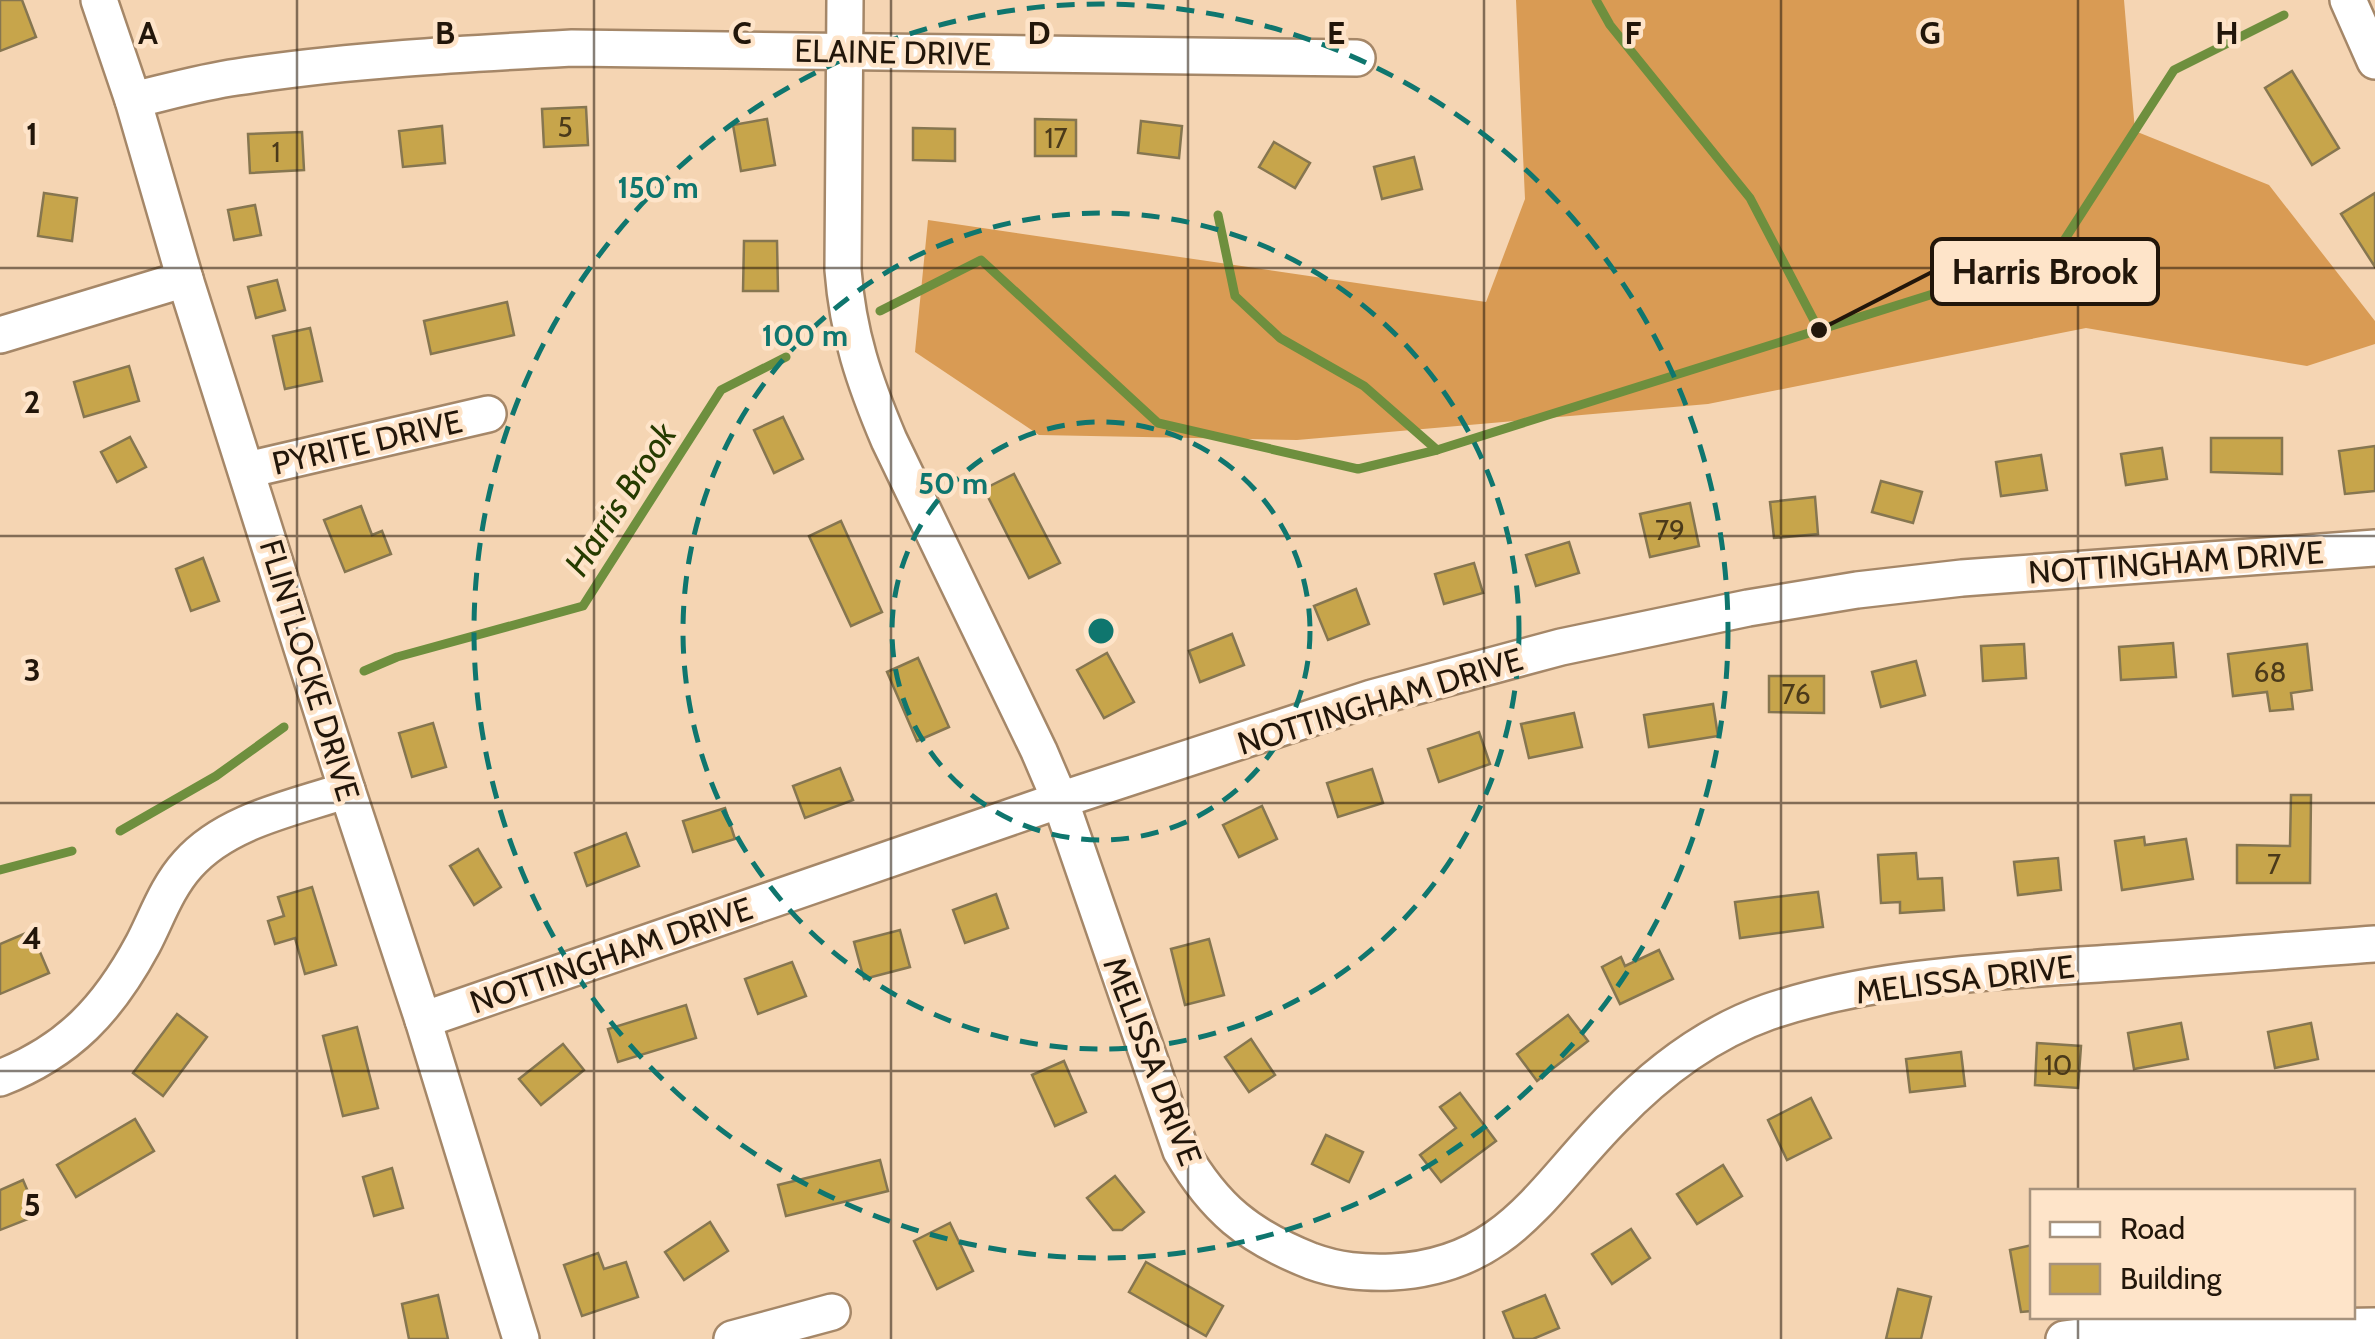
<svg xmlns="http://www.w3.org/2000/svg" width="2375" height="1339" viewBox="0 0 2375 1339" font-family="Cabin,sans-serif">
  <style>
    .forest { fill: #d99b54 }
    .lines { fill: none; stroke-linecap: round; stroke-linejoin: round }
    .stream { stroke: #6e8f3e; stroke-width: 9 }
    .building { fill: #c7a54b; stroke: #867650; stroke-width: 2.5 }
    .minor-casing { stroke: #a58768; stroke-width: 40 }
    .minor { stroke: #fff; stroke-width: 35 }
    .grid { fill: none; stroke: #22160a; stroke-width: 2.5; stroke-opacity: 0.55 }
    .ring { fill: none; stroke: #0f766e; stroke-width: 5; stroke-dasharray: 18 12 }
    .labels { text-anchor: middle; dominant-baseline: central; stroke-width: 9; stroke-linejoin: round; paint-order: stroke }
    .number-label { font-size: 28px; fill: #4b3a1a }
    .street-label { font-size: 32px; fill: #22160a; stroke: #fee4c9 }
    .water-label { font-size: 35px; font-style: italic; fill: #263b00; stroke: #fee4c9 }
    .grid-label { font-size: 32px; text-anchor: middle; font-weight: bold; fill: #22160a; stroke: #fee4c9; stroke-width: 9; stroke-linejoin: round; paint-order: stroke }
    .centre { fill: #0f766e; stroke: #fee4c9; stroke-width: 5 }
    .ring-label { font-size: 30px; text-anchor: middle; font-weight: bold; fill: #0f766e; stroke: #fee4c9; stroke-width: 9; stroke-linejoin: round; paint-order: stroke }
    .leader { fill: none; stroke: #22160a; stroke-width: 4 }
    .callout-dot { fill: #22160a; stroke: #fee4c9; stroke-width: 4 }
    .callout { fill: #fee4c9; stroke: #22160a; stroke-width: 4 }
    .callout-label { font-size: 35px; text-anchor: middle; font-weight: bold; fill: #22160a }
  </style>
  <rect width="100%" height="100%" fill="#f5d5b3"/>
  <path class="forest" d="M1516 0H2124L2135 131 2269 185 2375 321V344L2307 366 2086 328 1708 404 1297 440 1039 435 915 352 928 220 1486 302 1525 199Z"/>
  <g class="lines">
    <g class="stream">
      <path d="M1596 0 1610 25 1750 198 1819 330"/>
      <path d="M1218 215 1235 296 1280 338 1364 386 1437 450"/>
      <path d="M880 311 981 260 1158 423 1358 469 1437 450 2054 256 2174 70 2284 15"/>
      <path d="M364 671 397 657 583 606 721 390 786 357"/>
      <path d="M120 831 216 776 284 727"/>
      <path d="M0 870 72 851"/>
    </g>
  </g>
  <g class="building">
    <path d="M0 0H22L36 37 0 51Z"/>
    <path d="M2292 71 2339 148 2312 165 2265 88Z"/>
    <path d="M586 107 588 145 544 147 542 109Z"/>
    <path d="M767 119 775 165 741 171 733 125Z"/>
    <path d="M1035 119 1076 120V156H1035Z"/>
    <path d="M1141 121 1182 126 1179 158 1138 153Z"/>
    <path d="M442 126 445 163 403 167 399 131Z"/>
    <path d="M913 128 955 129V161L913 160Z"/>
    <path d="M302 132 304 170 250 173 248 134Z"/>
    <path d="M1274 142 1310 163 1295 188 1259 167Z"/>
    <path d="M1414 157 1422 189 1382 199 1374 167Z"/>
    <path d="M44 193 77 198 72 241 38 236Z"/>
    <path d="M2375 193V267L2341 214Z"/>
    <path d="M255 205 261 235 234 240 228 210Z"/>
    <path d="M744 241H777L778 291H743Z"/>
    <path d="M277 280 285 310 256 318 248 287Z"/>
    <path d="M507 302 514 335 431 354 424 321Z"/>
    <path d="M310 328 322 381 285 389 273 336Z"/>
    <path d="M129 366 139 401 84 417 74 382Z"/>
    <path d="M783 417 803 459 774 473 754 430Z"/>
    <path d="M130 437 146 467 117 482 101 452Z"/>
    <path d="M2211 438H2282V474L2211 472Z"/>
    <path d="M2375 446V491L2345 494 2339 451Z"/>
    <path d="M2162 448 2167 479 2126 485 2121 454Z"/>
    <path d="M2041 455 2047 490 2001 496 1996 462Z"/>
    <path d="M1014 474 1060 563 1029 578 984 489Z"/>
    <path d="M1881 481 1922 492 1913 523 1872 512Z"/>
    <path d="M1815 497 1818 534 1774 538 1770 502Z"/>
    <path d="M1690 503 1699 546 1650 557 1640 514Z"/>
    <path d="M361 506 372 535 382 531 391 554 345 572 324 520Z"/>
    <path d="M841 521 882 612 851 626 809 536Z"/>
    <path d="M1569 542 1579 573 1536 586 1526 555Z"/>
    <path d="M203 558 219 601 191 611 176 569Z"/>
    <path d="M1474 563 1483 593 1444 604 1435 574Z"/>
    <path d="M1356 589 1369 624 1328 640 1314 606Z"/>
    <path d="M1232 634 1244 665 1200 682 1189 651Z"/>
    <path d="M2173 643 2176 677 2121 680 2119 647Z"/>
    <path d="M2024 644 2026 678 1983 681 1981 646Z"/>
    <path d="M2307 644 2312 690 2291 693 2293 709 2270 711 2267 692 2233 696 2228 654Z"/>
    <path d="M1107 653 1134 702 1104 718 1077 670Z"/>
    <path d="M918 658 949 727 917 741 887 672Z"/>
    <path d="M1916 661 1925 695 1881 707 1872 672Z"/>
    <path d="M1769 676H1824V713L1769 712Z"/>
    <path d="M1713 704 1718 736 1649 747 1644 715Z"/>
    <path d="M1574 713 1582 747 1529 758 1521 724Z"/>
    <path d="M433 723 446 767 412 777 399 733Z"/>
    <path d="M1479 732 1490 764 1439 782 1428 749Z"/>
    <path d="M840 768 853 800 805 818 793 786Z"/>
    <path d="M1372 769 1383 803 1338 817 1327 783Z"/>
    <path d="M2291 795H2311L2310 883H2237V845L2290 846Z"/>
    <path d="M1262 806 1277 839 1239 857 1223 825Z"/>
    <path d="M725 808 735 839 693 852 683 821Z"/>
    <path d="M626 833 639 866 587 886 575 853Z"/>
    <path d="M2144 837 2145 845 2186 839 2193 879 2122 890 2115 841Z"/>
    <path d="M478 849 501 887 474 905 450 866Z"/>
    <path d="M1916 853 1918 879 1942 878 1944 910 1900 913V902L1881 903 1878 855Z"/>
    <path d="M2058 858 2061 890 2018 895 2014 862Z"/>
    <path d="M312 887 336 965 305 974 295 938 275 944 268 921 284 916 278 897Z"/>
    <path d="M1818 892 1823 927 1740 938 1735 902Z"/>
    <path d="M996 894 1008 928 965 943 953 910Z"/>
    <path d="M900 930 910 967 864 979 854 942Z"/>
    <path d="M31 931 49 973 0 994V944Z"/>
    <path d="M1209 939 1224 995 1185 1005 1171 949Z"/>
    <path d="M1659 950 1673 979 1620 1004 1602 967 1621 957 1625 966Z"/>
    <path d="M792 962 806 996 758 1014 745 979Z"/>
    <path d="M686 1005 696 1038 618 1062 608 1029Z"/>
    <path d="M177 1014 207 1037 163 1096 133 1073Z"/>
    <path d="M1568 1015 1588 1041 1537 1081 1517 1054Z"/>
    <path d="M2181 1023 2188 1059 2134 1069 2128 1033Z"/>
    <path d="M2311 1023 2318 1059 2275 1068 2268 1032Z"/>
    <path d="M357 1027 378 1108 343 1116 323 1036Z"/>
    <path d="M1251 1039 1275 1075 1249 1092 1225 1057Z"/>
    <path d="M2037 1043 2081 1046 2078 1088 2035 1085Z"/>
    <path d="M563 1044 584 1070 541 1105 519 1079Z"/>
    <path d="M1961 1052 1965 1086 1910 1092 1906 1059Z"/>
    <path d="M1064 1061 1086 1112 1055 1126 1032 1075Z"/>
    <path d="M1460 1093 1496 1141 1441 1182 1420 1155 1456 1128 1440 1107Z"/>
    <path d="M1811 1098 1831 1138 1787 1160 1768 1120Z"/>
    <path d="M135 1119 154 1151 76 1197 57 1165Z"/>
    <path d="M1326 1135 1363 1152 1349 1182 1312 1164Z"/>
    <path d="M880 1160 888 1191 786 1216 778 1185Z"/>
    <path d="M1723 1165 1742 1196 1697 1224 1677 1194Z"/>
    <path d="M392 1168 403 1208 374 1216 363 1177Z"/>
    <path d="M1115 1176 1144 1212 1122 1230H1113L1087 1198Z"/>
    <path d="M23 1180 38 1215 0 1230V1190Z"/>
    <path d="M710 1222 728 1251 684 1280 665 1252Z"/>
    <path d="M950 1223 973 1271 937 1289 914 1241Z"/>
    <path d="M1631 1229 1650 1258 1612 1284 1592 1254Z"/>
    <path d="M2032 1245V1311L2021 1312 2010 1250Z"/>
    <path d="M598 1253 604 1269 626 1262 638 1297 582 1316 564 1265Z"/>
    <path d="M1146 1262 1223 1306 1206 1336 1129 1292Z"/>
    <path d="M1898 1289 1931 1297 1921 1339H1886Z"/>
    <path d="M438 1295 448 1339H409L402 1304Z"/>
    <path d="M1545 1295 1559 1328 1533 1339H1514L1503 1312Z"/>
  </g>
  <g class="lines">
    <defs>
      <g id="minor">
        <path d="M99 0 133 100 185 279 347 790 423 1020 521 1339"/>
        <path d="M845 0 843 270C848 334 864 381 889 440L1039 751 1060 800 1181 1151C1215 1209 1248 1236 1311 1261 1338 1271 1363 1273 1392 1272 1507 1266 1541 1191 1613 1118 1656 1073 1709 1033 1768 1012 1868 978 1976 973 2081 965 2179 959 2277 951 2375 944"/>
        <path d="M2348 0 2375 61"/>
        <path d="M133 100C167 92 202 82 237 77 348 60 460 54 572 48L1357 58"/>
        <path d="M0 335 185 279"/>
        <path d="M247 470 488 414"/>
        <path d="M423 1020 1060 800 1372 698 1561 647 1748 608 1857 590 1962 578 2375 548"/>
        <path d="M0 1078C69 1051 108 1009 143 944 157 917 167 887 188 864 227 820 294 808 347 790"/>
        <path d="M732 1339 832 1312"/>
        <path d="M2064 1339 2129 1330 2375 1326"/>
      </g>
    </defs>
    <use href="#minor" class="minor-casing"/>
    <use href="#minor" class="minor"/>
  </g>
  <path class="grid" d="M297 0V1339M594 0V1339M891 0V1339M1188 0V1339M1484 0V1339M1781 0V1339M2078 0V1192M0 268H2375M0 536H2375M0 803H2375M0 1071H2375M2078 1316V1339"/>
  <g class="ring">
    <circle cx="1101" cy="631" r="209"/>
    <circle cx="1101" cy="631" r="418"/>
    <circle cx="1101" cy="631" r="627"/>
  </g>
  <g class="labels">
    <g class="number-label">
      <text x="565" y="127">5</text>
      <text x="1056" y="138">17</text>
      <text x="276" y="152">1</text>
      <text x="1670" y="530">79</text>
      <text x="2270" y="672">68</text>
      <text x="1796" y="694">76</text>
      <text x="2274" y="864">7</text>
      <text x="2058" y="1065">10</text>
    </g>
    <g class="street-label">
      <text transform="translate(893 52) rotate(1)">ELAINE DRIVE</text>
      <text transform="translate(367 442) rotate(-13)">PYRITE DRIVE</text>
      <text transform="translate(2176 562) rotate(-4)">NOTTINGHAM DRIVE</text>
      <text transform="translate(310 670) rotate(73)">FLINTLOCKE DRIVE</text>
      <text transform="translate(1380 701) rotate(-17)">NOTTINGHAM DRIVE</text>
      <text transform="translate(611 955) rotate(-19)">NOTTINGHAM DRIVE</text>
      <text transform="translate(1965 979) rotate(-7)">MELISSA DRIVE</text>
      <text transform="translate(1153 1061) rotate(69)">MELISSA DRIVE</text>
    </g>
    <g class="water-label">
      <text transform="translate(620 499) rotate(-57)">Harris Brook</text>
    </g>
  </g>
  <g class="grid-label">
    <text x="148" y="44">A</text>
    <text x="445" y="44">B</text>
    <text x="742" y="44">C</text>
    <text x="1039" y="44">D</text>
    <text x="1336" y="44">E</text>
    <text x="1633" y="44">F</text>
    <text x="1930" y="44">G</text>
    <text x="2227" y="44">H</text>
    <text x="32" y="145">1</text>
    <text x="32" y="413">2</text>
    <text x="32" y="681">3</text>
    <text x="32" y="949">4</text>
    <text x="32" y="1216">5</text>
  </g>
  <circle cx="1101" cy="631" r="15" class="centre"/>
  <g class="ring-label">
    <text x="658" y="198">150 m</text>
    <text x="805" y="346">100 m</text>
    <text x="953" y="494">50 m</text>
  </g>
  <path class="leader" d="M1819 330L1932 272"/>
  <circle class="callout-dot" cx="1819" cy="330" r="10"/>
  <rect class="callout" x="1932" y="239" width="226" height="65" rx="10"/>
  <g class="callout-label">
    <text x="2045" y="284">Harris Brook</text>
  </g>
  <rect x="2030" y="1189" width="325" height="130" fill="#fee4c9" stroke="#a6927d" stroke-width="2.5"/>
  <rect x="2050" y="1222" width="50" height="15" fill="#ffffff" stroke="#a6927d" stroke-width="2.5"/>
  <text x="2120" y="1239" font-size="30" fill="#22160a">Road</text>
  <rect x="2050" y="1264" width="50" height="30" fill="#c7a54b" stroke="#a6927d" stroke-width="2.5"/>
  <text x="2120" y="1289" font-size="30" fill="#22160a">Building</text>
</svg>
